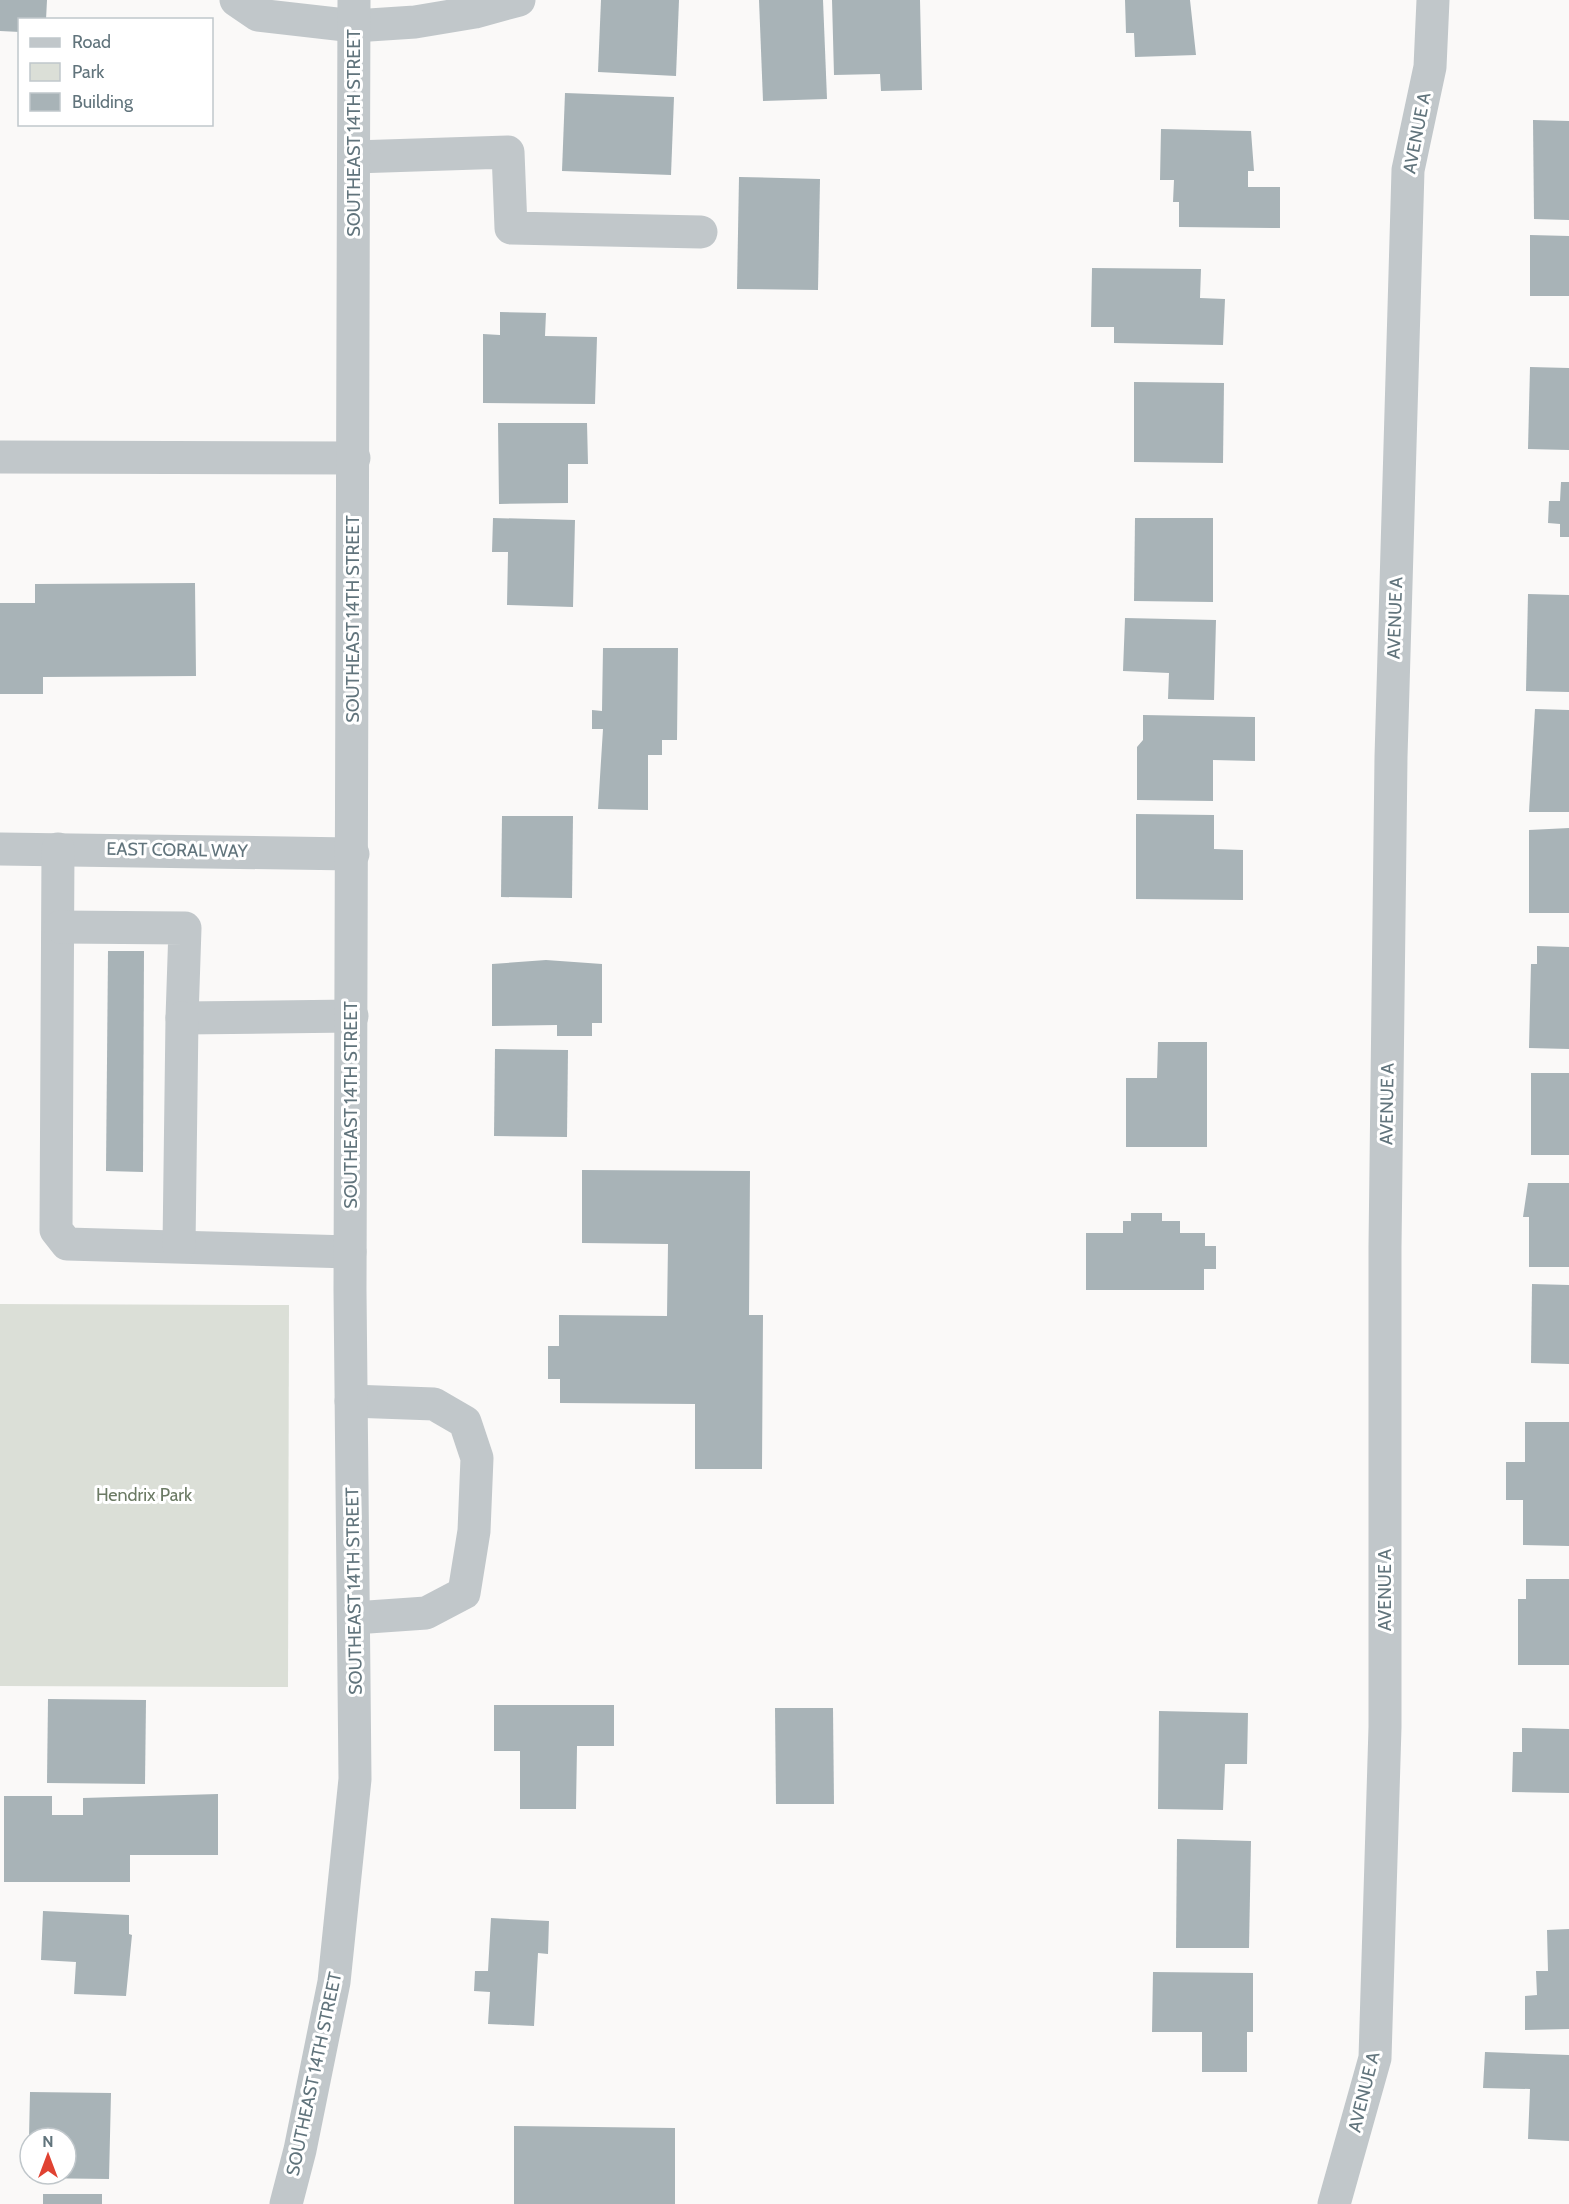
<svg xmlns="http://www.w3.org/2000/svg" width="1569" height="2204" viewBox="0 0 1569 2204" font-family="Cabin,sans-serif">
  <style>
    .green { fill: #dbdfd7 }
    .building { fill: #a8b3b7 }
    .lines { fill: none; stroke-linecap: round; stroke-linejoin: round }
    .minor { stroke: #c1c7ca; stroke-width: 33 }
    .labels { text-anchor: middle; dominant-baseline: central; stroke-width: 6; stroke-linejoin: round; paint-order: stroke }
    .street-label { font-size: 18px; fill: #61747c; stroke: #fff }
    .park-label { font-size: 18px; fill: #6b7a64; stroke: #fff }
  </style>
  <rect width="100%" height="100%" fill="#faf9f8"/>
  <path class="green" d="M0 1304 289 1305 288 1687 0 1686Z"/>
  <g class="building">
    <path d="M0 0H47L46 20H20V32L0 31Z"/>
    <path d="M601 0H679L676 76 598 72Z"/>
    <path d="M759 0H823L827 99 763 101Z"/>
    <path d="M832 0H920L922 90 881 91 880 74 834 75Z"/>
    <path d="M1125 0H1190L1196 55 1135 57 1134 33H1126Z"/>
    <path d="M565 93 674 97 671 175 562 171Z"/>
    <path d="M1533 120 1569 121V220L1534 219Z"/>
    <path d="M1161 129 1251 131 1254 171H1248V187H1280V228L1179 227V202H1173L1174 180H1160Z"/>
    <path d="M739 177 820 179 818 290 737 289Z"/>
    <path d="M1530 235 1569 236V296H1530Z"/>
    <path d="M1092 268 1201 269 1200 298 1225 299 1223 345 1114 343V327H1091Z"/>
    <path d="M500 312 546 313 545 336 597 337 595 404 483 403V334L500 335Z"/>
    <path d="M1530 367 1569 368V450L1528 449Z"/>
    <path d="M1134 382 1224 383 1223 463 1134 462Z"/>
    <path d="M498 423H587L588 464H568V503L499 504Z"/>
    <path d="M1561 482H1569V537H1560V524L1548 523 1549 501H1560Z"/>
    <path d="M493 518 575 520 573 607 507 605 508 552H492Z"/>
    <path d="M1135 518H1213V602L1134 601Z"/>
    <path d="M195 583 196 676 43 677V694H0V603H35V584Z"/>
    <path d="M1528 594 1569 595V692L1526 691Z"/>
    <path d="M1125 618 1216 620 1214 700 1168 699 1169 673 1123 671Z"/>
    <path d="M603 648H678L677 740H662V755H648V810L598 809 603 729H592V710L602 711Z"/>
    <path d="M1535 709 1569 710V812H1529Z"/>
    <path d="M1143 715 1255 717V761L1213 760V801L1137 800V747L1143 740Z"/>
    <path d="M1136 814 1214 815V849L1243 850V900L1136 899Z"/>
    <path d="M502 816H573L572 898 501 897Z"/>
    <path d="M1569 828V913H1529V830Z"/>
    <path d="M1537 946 1569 947V1049L1529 1048 1531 964H1537Z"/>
    <path d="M108 951H144L143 1172 106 1171Z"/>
    <path d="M546 960 602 964V1023H592V1036H557V1025L492 1026V964Z"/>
    <path d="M1158 1042H1207V1147H1126V1078H1157Z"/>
    <path d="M495 1049 568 1050 567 1137 494 1136Z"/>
    <rect x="1531" y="1073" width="38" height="82"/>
    <path d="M582 1170 750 1171 749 1315H763L762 1469H695V1404L560 1403V1379H548V1346H559V1315L667 1316 668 1244 582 1243Z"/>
    <path d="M1528 1183H1569V1267H1529V1217H1523Z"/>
    <path d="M1131 1213H1162V1221H1180V1233H1205V1246H1216V1269H1204V1290H1086V1233H1123V1221H1131Z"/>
    <path d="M1532 1284 1569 1285V1364L1531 1363Z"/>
    <path d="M1525 1422H1569V1546L1523 1545V1500H1506V1462H1525Z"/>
    <path d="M1526 1579H1569V1665H1518V1599H1526Z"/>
    <path d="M48 1699 146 1700 145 1784 47 1783Z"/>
    <path d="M494 1705H614V1746H577L576 1809H520V1751H494Z"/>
    <path d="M775 1708H833L834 1804H776Z"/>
    <path d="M1159 1711 1248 1713 1247 1764H1225L1223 1810 1158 1809Z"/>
    <path d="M1522 1728 1569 1729V1793L1512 1792 1513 1752H1522Z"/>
    <path d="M218 1794V1855H130V1882H4V1796H52V1815H83V1798Z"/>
    <path d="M1177 1839 1251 1841 1249 1948H1176Z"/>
    <path d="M43 1911 129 1915V1934L132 1935 126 1996 74 1994 76 1962 41 1960Z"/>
    <path d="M491 1918 549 1921 548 1954 538 1953 534 2026 488 2024 490 1992 474 1991 475 1971H488Z"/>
    <path d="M1569 1929V2029L1525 2030V1996L1537 1995 1536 1971H1548L1547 1930Z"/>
    <path d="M1153 1972 1253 1973V2032H1247V2072H1202V2032H1152Z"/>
    <path d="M1485 2052 1569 2055V2141L1528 2139 1530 2089 1483 2088Z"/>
    <path d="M30 2092 111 2093 109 2179 29 2178V2174H66V2138H29Z"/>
    <path d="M514 2126 675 2128V2204H514Z"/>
    <rect x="43" y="2194" width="59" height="10"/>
  </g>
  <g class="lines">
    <g class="minor">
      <path d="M236 0 258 15 354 26 415 22 475 12 519 0"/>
      <path d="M354 157 508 152 511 228 701 232"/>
      <path d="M0 457 354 458"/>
      <path d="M0 849 353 854"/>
      <path d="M58 849 56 1230 67 1244 350 1252"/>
      <path d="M60 927 185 928 182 1018 352 1016"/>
      <path d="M179 1246 182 1018"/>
      <path d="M351 1401 434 1404 465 1422 477 1458 474 1531 464 1593 426 1613 354 1618"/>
      <path d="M286 2204 300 2150 334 1982 355 1779 350 1290 354 0"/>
      <path d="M1334 2204 1375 2058 1385 1727V1247L1391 757 1408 170 1430 67 1433 0"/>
    </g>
  </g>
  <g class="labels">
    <g class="street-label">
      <text transform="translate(354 133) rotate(-90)">SOUTHEAST 14TH STREET</text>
      <text transform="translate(1417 133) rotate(-79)">AVENUE A</text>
      <text transform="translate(1395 618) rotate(-88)">AVENUE A</text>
      <text transform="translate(353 619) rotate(-90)">SOUTHEAST 14TH STREET</text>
      <text transform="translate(177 850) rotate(1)">EAST CORAL WAY</text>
      <text transform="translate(1387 1104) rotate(-89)">AVENUE A</text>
      <text transform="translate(351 1105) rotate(-90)">SOUTHEAST 14TH STREET</text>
      <text transform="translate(1385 1590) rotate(-90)">AVENUE A</text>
      <text transform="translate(354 1591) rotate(-91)">SOUTHEAST 14TH STREET</text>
      <text transform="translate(314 2074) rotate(-78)">SOUTHEAST 14TH STREET</text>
      <text transform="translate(1364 2092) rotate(-76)">AVENUE A</text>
    </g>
    <g class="park-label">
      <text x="144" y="1495">Hendrix Park</text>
    </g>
  </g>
  <rect x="18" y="18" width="195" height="108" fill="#ffffff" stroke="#c0c7cb" stroke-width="1.5"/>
  <rect x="30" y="38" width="30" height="9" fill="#c1c7ca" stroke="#c0c7cb" stroke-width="1.5"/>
  <text x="72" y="48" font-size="18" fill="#61747c">Road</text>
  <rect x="30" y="63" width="30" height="18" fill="#dbdfd7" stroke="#c0c7cb" stroke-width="1.5"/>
  <text x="72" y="78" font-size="18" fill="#61747c">Park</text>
  <rect x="30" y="93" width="30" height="18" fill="#a8b3b7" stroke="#c0c7cb" stroke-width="1.5"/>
  <text x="72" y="108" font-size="18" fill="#61747c">Building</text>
  <g transform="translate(48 2156)"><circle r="28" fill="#ffffff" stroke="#c0c7cb" stroke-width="1.5"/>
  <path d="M0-4.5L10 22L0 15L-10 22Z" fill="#e04232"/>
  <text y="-9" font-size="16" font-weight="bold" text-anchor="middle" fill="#61747c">N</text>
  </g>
</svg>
